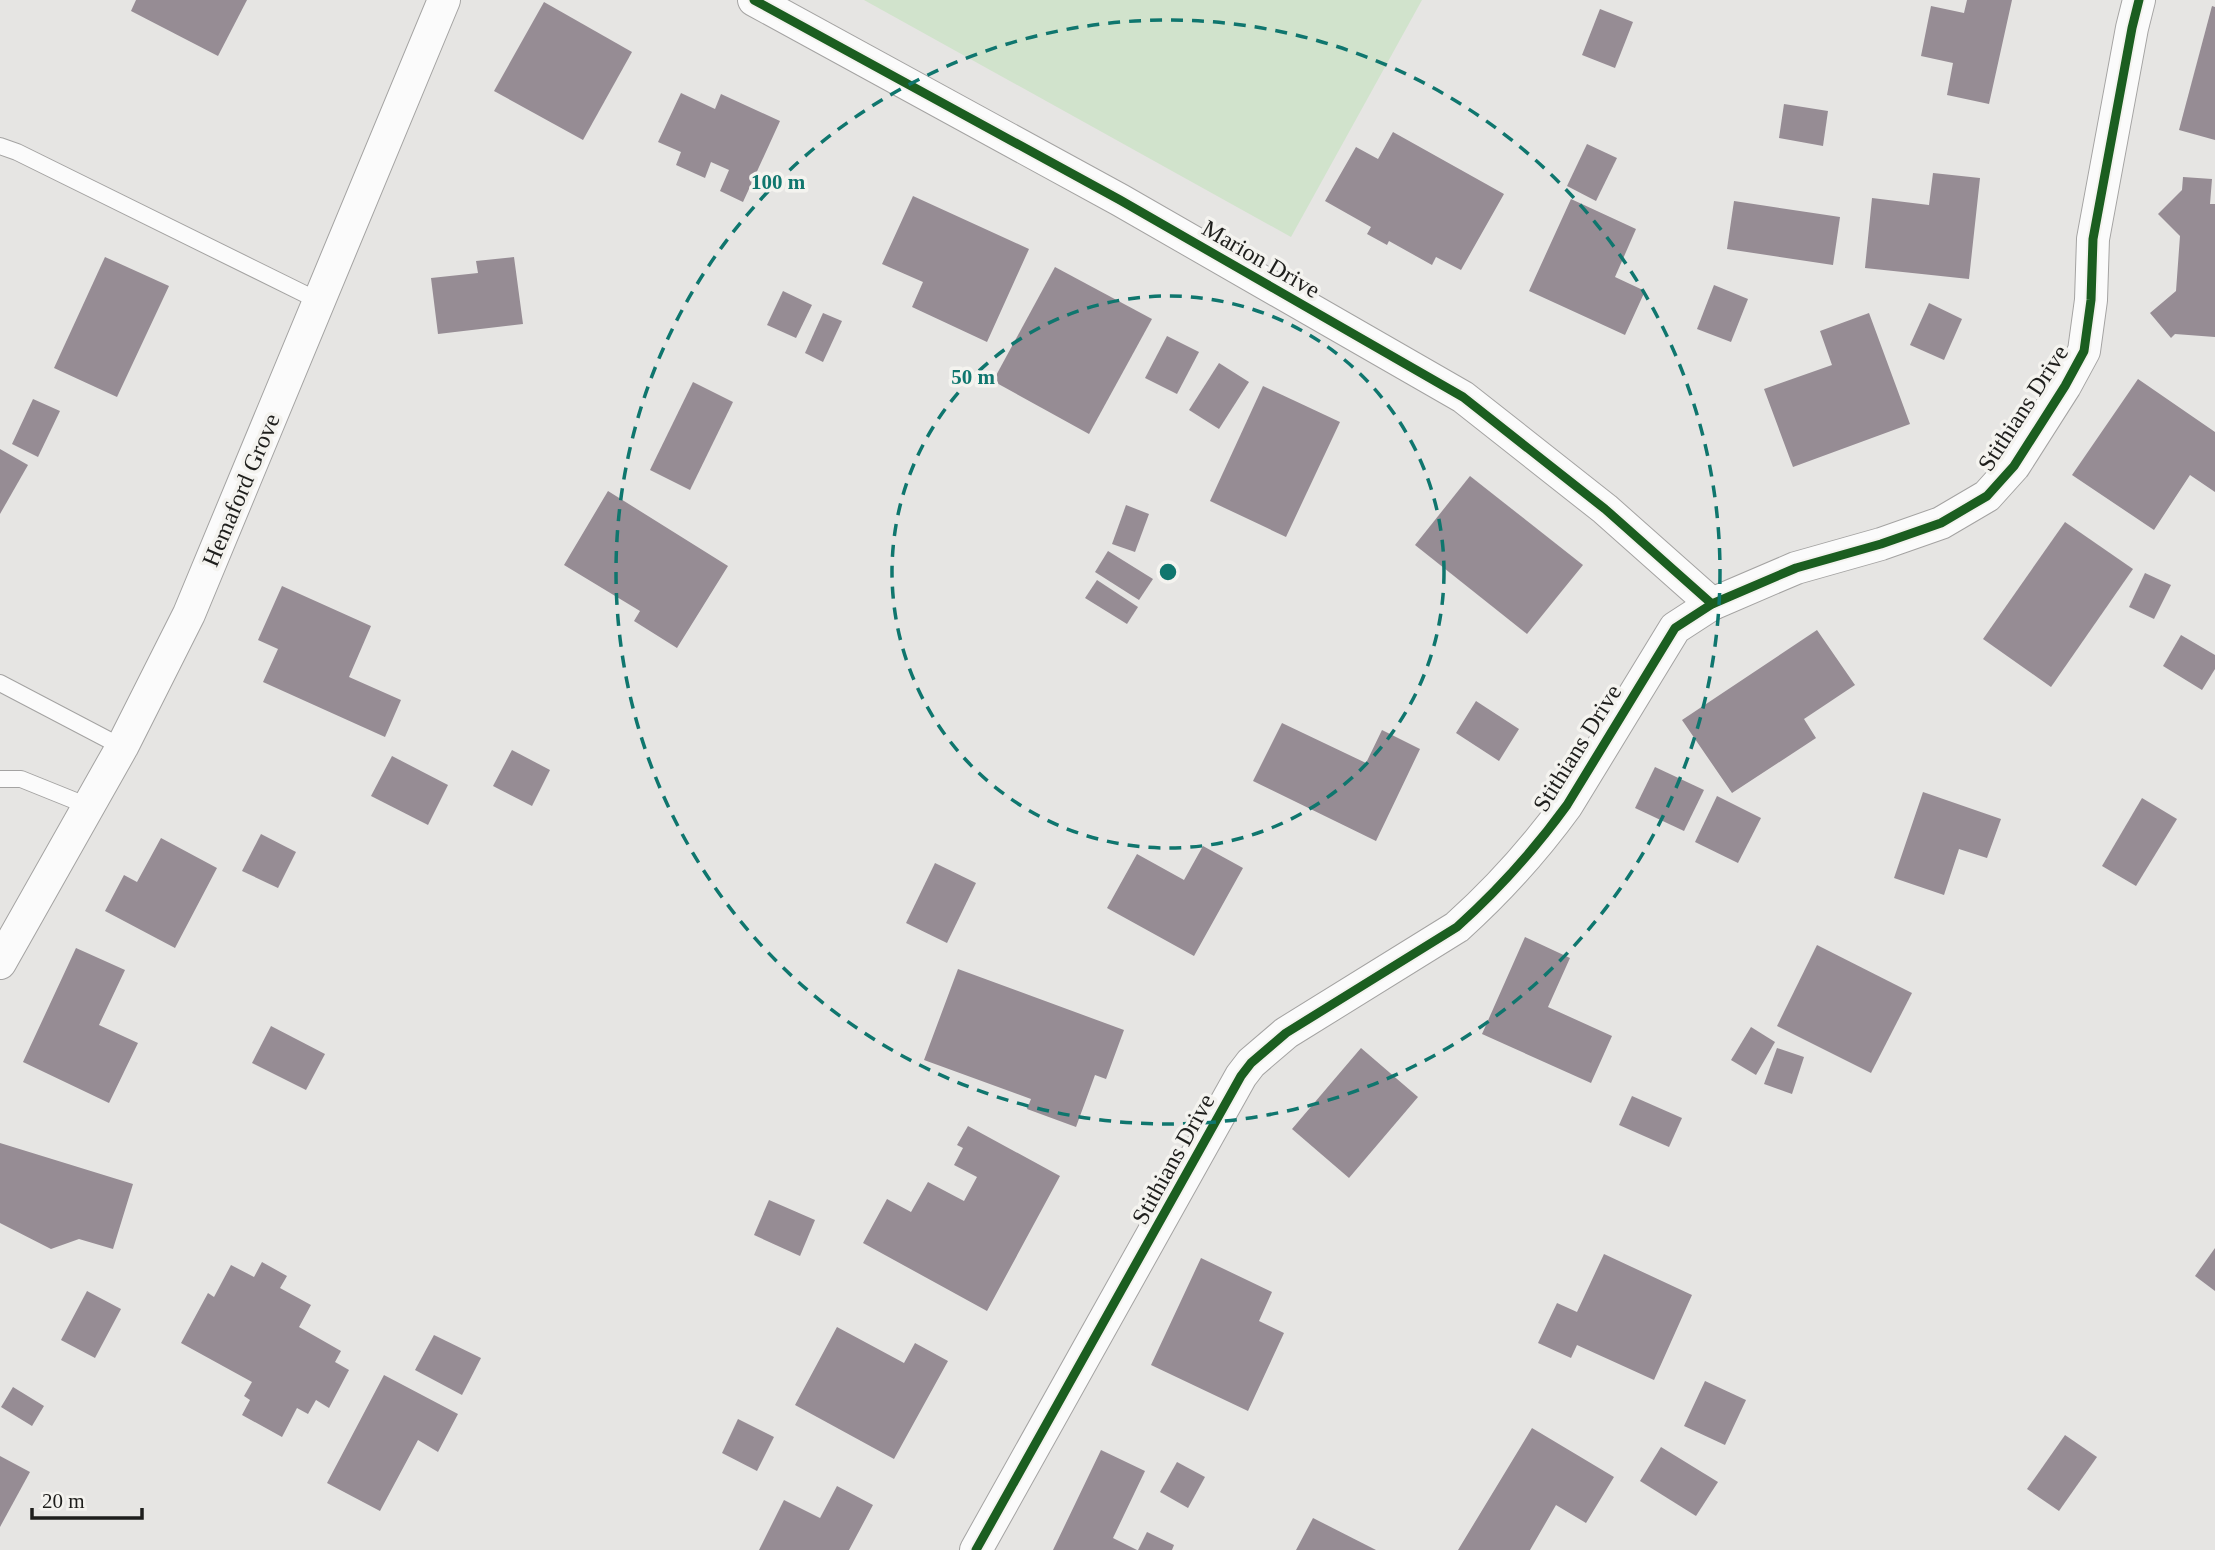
<svg xmlns="http://www.w3.org/2000/svg" width="2215" height="1550" viewBox="0 0 2215 1550" font-family="Georgia,serif">
  <style>
    .green { fill: #d1e3cc }
    .building { fill: #968c94 }
    .lines { fill: none; stroke-linecap: round; stroke-linejoin: round }
    .lane-casing { stroke: #a4a3a2; stroke-width: 18 }
    .street-casing { stroke: #a4a3a2; stroke-width: 34 }
    .lane { stroke: #fbfbfb; stroke-width: 16 }
    .street { stroke: #fbfbfb; stroke-width: 32 }
    .cycleway-casing { stroke: #f4f3ef; stroke-width: 13 }
    .cycleway { stroke: #1b5e20; stroke-width: 9 }
    .ring { fill: none; stroke: #0f766e; stroke-width: 3.5; stroke-dasharray: 12 9 }
    .labels { text-anchor: middle; dominant-baseline: central; stroke-width: 7; stroke-linejoin: round; paint-order: stroke }
    .street-label { font-size: 24px; fill: #1e1e1c; stroke: #f4f3ef }
    .centre { fill: #0f766e; stroke: #f4f3ef; stroke-width: 3.5 }
    .ring-label { font-size: 21px; text-anchor: middle; font-weight: bold; fill: #0f766e; stroke: #f4f3ef; stroke-width: 7; stroke-linejoin: round; paint-order: stroke }
  </style>
  <rect width="100%" height="100%" fill="#e6e5e3"/>
  <path class="green" d="M864 0H1422L1291 237Z"/>
  <g class="building">
    <path d="M136 0H247L218 56 131 11Z"/>
    <path d="M1967 0H2012L1989 104 1947 95 1953 63 1921 56 1931 6 1964 13Z"/>
    <path d="M544 2 632 52 583 140 494 91Z"/>
    <path d="M2212 6 2215 7V140L2179 130Z"/>
    <path d="M1600 9 1633 22 1615 68 1582 55Z"/>
    <path d="M681 93 715 109 721 94 780 121 743 202 720 191 729 170 711 162 705 178 676 165 681 152 658 142Z"/>
    <path d="M1784 104 1828 111 1823 146 1779 138Z"/>
    <path d="M1393 132 1504 194 1461 270 1436 257 1432 265 1389 241 1387 245 1367 234 1371 227 1325 201 1356 147 1378 159Z"/>
    <path d="M1587 144 1617 158 1596 201 1567 186Z"/>
    <path d="M1933 173 1980 178 1969 279 1865 268 1872 198 1929 205Z"/>
    <path d="M2183 177 2212 179 2210 204H2215V337L2175 334 2171 338 2150 313 2176 291 2180 236 2158 214 2182 190Z"/>
    <path d="M913 196 1029 249 987 342 912 307 923 282 882 264Z"/>
    <path d="M1571 199 1636 229 1615 277 1645 291 1625 335 1529 291Z"/>
    <path d="M1734 201 1840 217 1833 265 1727 249Z"/>
    <path d="M105 257 169 286 117 397 54 368Z"/>
    <path d="M514 257 523 324 438 334 431 278 478 273 476 261Z"/>
    <path d="M1055 267 1152 319 1089 434 993 381Z"/>
    <path d="M1714 285 1748 299 1731 342 1697 329Z"/>
    <path d="M783 291 812 305 796 338 767 325Z"/>
    <path d="M1929 303 1962 319 1944 360 1910 345Z"/>
    <path d="M823 313 842 321 823 362 805 353Z"/>
    <path d="M1869 313 1910 424 1793 467 1764 389 1832 365 1820 331Z"/>
    <path d="M1167 336 1199 352 1177 394 1145 378Z"/>
    <path d="M1219 363 1249 382 1219 429 1189 410Z"/>
    <path d="M2138 379 2215 432V492L2190 475 2154 530 2072 475Z"/>
    <path d="M693 382 733 402 690 490 650 470Z"/>
    <path d="M1263 386 1340 422 1286 537 1210 501Z"/>
    <path d="M33 399 60 411 38 457 12 444Z"/>
    <path d="M0 449 28 465 0 514Z"/>
    <path d="M1470 476 1583 565 1527 634 1415 545Z"/>
    <path d="M608 491 728 566 677 648 634 621 640 611 564 565Z"/>
    <path d="M1126 505 1149 514 1135 552 1112 544Z"/>
    <path d="M2065 522 2133 569 2051 687 1983 639Z"/>
    <path d="M1108 551 1153 579 1139 600 1095 572Z"/>
    <path d="M2145 573 2171 585 2154 619 2129 607Z"/>
    <path d="M1097 580 1138 607 1127 624 1085 598Z"/>
    <path d="M282 586 371 626 349 677 401 700 385 737 263 682 278 649 258 640Z"/>
    <path d="M1817 630 1855 685 1804 719 1816 738 1732 793 1682 720Z"/>
    <path d="M2181 635 2215 655V669L2202 690 2163 666Z"/>
    <path d="M1476 701 1519 729 1499 761 1456 733Z"/>
    <path d="M1282 723 1366 763 1382 730 1420 749 1376 841 1253 781Z"/>
    <path d="M512 750 550 770 532 806 493 786Z"/>
    <path d="M392 756 448 785 428 825 371 796Z"/>
    <path d="M1655 767 1704 790 1684 831 1635 808Z"/>
    <path d="M1923 792 2001 819 1987 858 1959 849 1944 895 1894 878Z"/>
    <path d="M1717 796 1761 818 1738 863 1695 842Z"/>
    <path d="M2142 798 2177 819 2136 886 2102 866Z"/>
    <path d="M261 834 296 852 278 888 242 871Z"/>
    <path d="M161 838 217 868 175 948 105 911 124 875 137 882Z"/>
    <path d="M1203 846 1243 868 1194 956 1107 908 1137 854 1184 880Z"/>
    <path d="M935 863 976 883 947 943 906 923Z"/>
    <path d="M1525 937 1570 958 1548 1007 1612 1036 1591 1083 1482 1034Z"/>
    <path d="M1817 945 1912 993 1871 1073 1777 1026Z"/>
    <path d="M76 948 125 970 99 1025 138 1043 109 1103 23 1062Z"/>
    <path d="M958 969 1124 1030 1106 1079 1095 1075 1076 1127 1027 1109 1031 1099 924 1060Z"/>
    <path d="M271 1026 325 1054 306 1090 252 1063Z"/>
    <path d="M1751 1027 1775 1042 1756 1075 1731 1060Z"/>
    <path d="M1361 1048 1418 1097 1349 1178 1292 1129Z"/>
    <path d="M1777 1048 1804 1057 1792 1094 1764 1084Z"/>
    <path d="M1632 1096 1682 1118 1669 1147 1619 1125Z"/>
    <path d="M968 1126 1060 1176 987 1311 863 1243 887 1199 911 1212 928 1182 964 1201 977 1177 954 1165 963 1148 957 1145Z"/>
    <path d="M0 1143 133 1184 113 1249 79 1239 51 1249 0 1223Z"/>
    <path d="M769 1200 815 1220 800 1256 754 1235Z"/>
    <path d="M2215 1248V1291L2195 1276Z"/>
    <path d="M1604 1254 1692 1295 1654 1380 1577 1345 1571 1358 1538 1343 1557 1303 1577 1312Z"/>
    <path d="M1201 1258 1272 1292 1259 1321 1284 1333 1248 1411 1151 1365Z"/>
    <path d="M262 1262 287 1276 280 1288 311 1305 299 1327 341 1351 335 1362 349 1370 329 1408 316 1400 308 1414 297 1408 282 1437 242 1415 250 1400 244 1396 252 1382 181 1343 208 1293 214 1297 231 1265 254 1277Z"/>
    <path d="M87 1291 121 1309 95 1358 61 1340Z"/>
    <path d="M837 1327 904 1363 915 1343 948 1361 894 1459 795 1405Z"/>
    <path d="M434 1335 481 1358 462 1395 415 1370Z"/>
    <path d="M384 1375 458 1414 438 1452 418 1440 380 1511 327 1483Z"/>
    <path d="M1705 1381 1746 1400 1725 1445 1684 1426Z"/>
    <path d="M13 1387 44 1406 32 1426 1 1407Z"/>
    <path d="M738 1419 774 1437 757 1471 722 1453Z"/>
    <path d="M1532 1428 1614 1477 1586 1523 1556 1505 1530 1550H1458Z"/>
    <path d="M2065 1435 2097 1457 2059 1511 2027 1489Z"/>
    <path d="M1661 1447 1718 1482 1696 1516 1640 1481Z"/>
    <path d="M1101 1450 1145 1471 1113 1538 1137 1550H1053Z"/>
    <path d="M0 1456 30 1472 0 1527Z"/>
    <path d="M1177 1462 1205 1477 1188 1508 1160 1492Z"/>
    <path d="M837 1486 873 1505 849 1550H759L784 1500 820 1518Z"/>
    <path d="M1313 1518 1376 1550H1296Z"/>
    <path d="M1147 1532 1174 1545 1172 1550H1138Z"/>
  </g>
  <g class="lines">
    <defs>
      <g id="lane">
        <path d="M0 146 17 152 319 301"/>
        <path d="M0 683 122 747"/>
        <path d="M0 779H21L88 806"/>
      </g>
      <g id="street">
        <path d="M754 0 1120 200 1463 397 1605 509 1712 604"/>
        <path d="M0 963 122 747 189 614 444 0"/>
        <path d="M976 1550 1241 1076 1251 1063 1286 1033 1457 927C1497 891 1535 849 1567 805L1675 628 1712 604 1796 568 1881 544 1941 523 1987 496 2014 466 2065 386 2084 351 2091 300 2093 239 2132 28 2139 0"/>
      </g>
    </defs>
    <use href="#lane" class="lane-casing"/>
    <use href="#street" class="street-casing"/>
    <use href="#lane" class="lane"/>
    <use href="#street" class="street"/>
    <defs>
      <g id="cycleway">
        <path d="M754 0 1120 200 1463 397 1605 509 1712 604"/>
        <path d="M976 1550 1241 1076 1251 1063 1286 1033 1457 927C1497 891 1535 849 1567 805L1675 628 1712 604 1796 568 1881 544 1941 523 1987 496 2014 466 2065 386 2084 351 2091 300 2093 239 2132 28 2139 0"/>
      </g>
    </defs>
    <use href="#cycleway" class="cycleway-casing"/>
    <use href="#cycleway" class="cycleway"/>
  </g>
  <g class="ring">
    <circle cx="1168" cy="572" r="276"/>
    <circle cx="1168" cy="572" r="552"/>
  </g>
  <g class="labels">
    <g class="street-label">
      <text transform="translate(1261 259) rotate(30)">Marion Drive</text>
      <text transform="translate(2023 408) rotate(-57)">Stithians Drive</text>
      <text transform="translate(241 490) rotate(-67)">Hemaford Grove</text>
      <text transform="translate(1577 748) rotate(-58)">Stithians Drive</text>
      <text transform="translate(1173 1159) rotate(-61)">Stithians Drive</text>
    </g>
  </g>
  <circle cx="1168" cy="572" r="10" class="centre"/>
  <g class="ring-label">
    <text x="778" y="189">100 m</text>
    <text x="973" y="384">50 m</text>
  </g>
  <path d="M32 1508v10h110v-10" fill="none" stroke="#1e1e1c" stroke-width="3.5"/>
  <text x="42" y="1508" font-size="21" fill="#1e1e1c" stroke="#f4f3ef" stroke-width="5" paint-order="stroke">20 m</text>
</svg>
